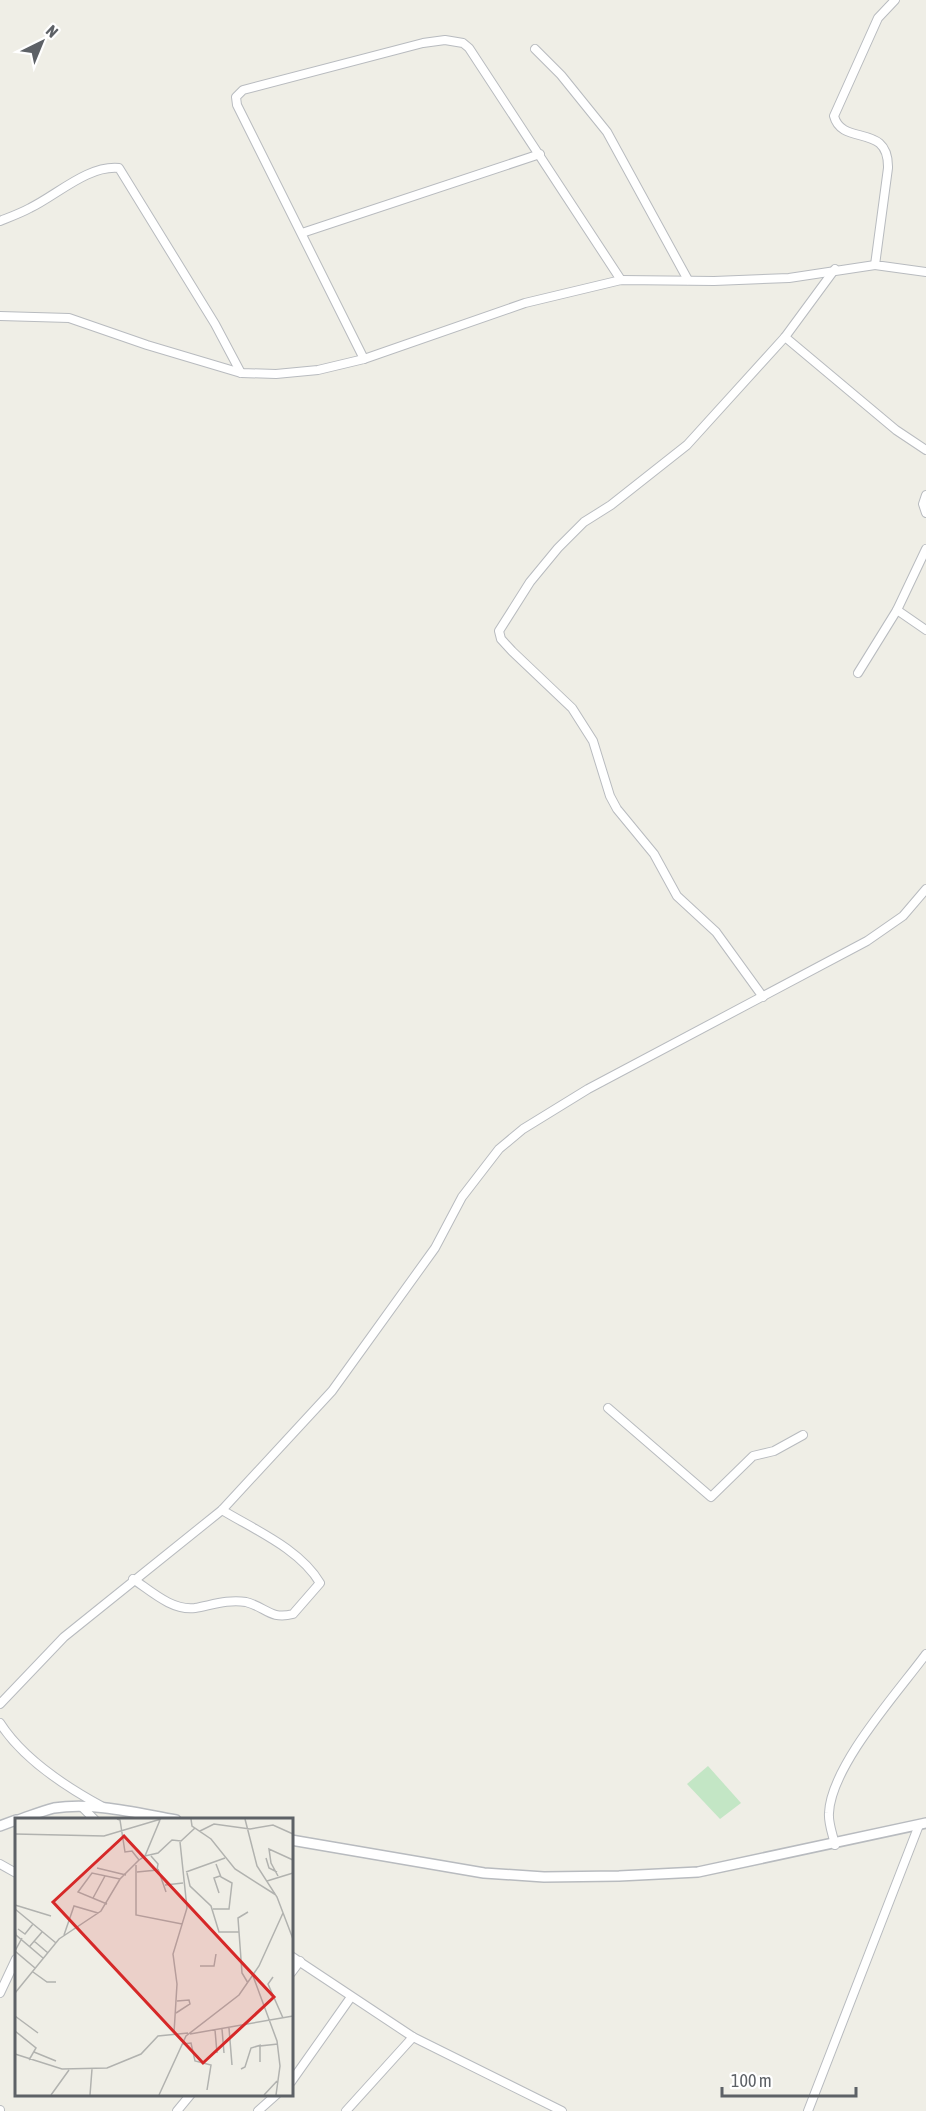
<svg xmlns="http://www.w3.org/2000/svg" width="926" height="2111" viewBox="0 0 926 2111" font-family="'Asap Condensed',sans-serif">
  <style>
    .green { fill: #c3e6c5 }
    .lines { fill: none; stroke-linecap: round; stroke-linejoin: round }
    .minor-casing { stroke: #b8bbbf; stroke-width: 10 }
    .tertiary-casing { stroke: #b8bbbf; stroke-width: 12 }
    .minor { stroke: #fff; stroke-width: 8 }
    .tertiary { stroke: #fff; stroke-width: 9 }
    .inset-road { fill: none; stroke: #b1b2af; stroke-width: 1.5 }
    .view { fill: #d62828; fill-opacity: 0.15; stroke: #d62828; stroke-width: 3 }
    .inset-edge { fill: none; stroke: #5d6166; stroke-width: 3 }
  </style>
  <rect width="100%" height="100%" fill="#efeee6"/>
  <path class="green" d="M708 1766 741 1803 720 1819 687 1784Z"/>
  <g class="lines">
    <defs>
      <g id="minor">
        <path d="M895 0 878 18 834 116C842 147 889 122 888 168L875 265 926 272"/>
        <path d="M535 49 561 75 607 132 688 280"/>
        <path d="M0 221C10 217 21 213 30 208 57 195 88 165 119 168L215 324 241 373"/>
        <path d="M302 233 540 154"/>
        <path d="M0 316 69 318 147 345 241 373 276 374 318 370 364 359 525 303 621 280 714 281 789 278 875 265"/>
        <path d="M785 337 896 430 926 450"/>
        <path d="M364 359 237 105 236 97 243 90 423 43 445 40 463 43 469 48 621 280"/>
        <path d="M926 495 923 504 926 513"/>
        <path d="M897 610 926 630"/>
        <path d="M858 673 897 610 926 549"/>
        <path d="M763 997 716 932 677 896 654 854 617 809 610 796 593 741 572 708 512 651 501 639 499 631 530 582 558 548 584 522 611 505 687 445 785 337 835 269"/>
        <path d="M608 1408 711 1497 753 1456 774 1451 803 1435"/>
        <path d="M133 1579C151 1591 172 1611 195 1608 212 1605 228 1599 246 1602 266 1607 270 1620 293 1614L320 1583C300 1549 255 1530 222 1510"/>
        <path d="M0 1704 64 1637 222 1510 332 1391 435 1248 462 1197 499 1149 523 1129 588 1089 867 941 903 916 926 889"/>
        <path d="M0 1723C23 1759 66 1787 103 1807"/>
        <path d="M82 1807 95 1820"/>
        <path d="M835 1845C833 1835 828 1823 829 1813 831 1766 898 1692 926 1654"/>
        <path d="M0 1864 16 1873"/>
        <path d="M291 1956 413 2037 562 2111"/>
        <path d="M291 1973 300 1961"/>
        <path d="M0 1993 16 1959"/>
        <path d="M291 2082 351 1997"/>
        <path d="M0 2110V2111"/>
        <path d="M177 2111 191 2094"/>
        <path d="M258 2111 277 2094"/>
        <path d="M346 2111 413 2037"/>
        <path d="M808 2111 919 1825"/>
      </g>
      <g id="tertiary">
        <path d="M18 1820C30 1816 42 1811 54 1808 94 1802 136 1813 176 1820"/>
        <path d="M0 1826 16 1820"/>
        <path d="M291 1840 484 1873 544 1877 619 1876 698 1872 926 1823"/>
      </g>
    </defs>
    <use href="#minor" class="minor-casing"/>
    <use href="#tertiary" class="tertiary-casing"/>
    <use href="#minor" class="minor"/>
    <use href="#tertiary" class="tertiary"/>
  </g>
  <g transform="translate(15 1818)">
    <rect width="278" height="278" fill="#efeee6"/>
    <path class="inset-road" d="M102 1 105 2 110 34 117 33 124 42 130 38M176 1 177 8 196 21 220 51 261 77M230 1 242 48 262 79 278 121M145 2 130 38 143 35 157 22 166 23 180 10M185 13 199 6 235 11 258 7 278 16M0 16 89 18 146 1M251 40 254 50 262 54M121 47V97L167 106M82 50 111 57M143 51 151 74M122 54 142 52 143 46 136 38M171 54 210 40M172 55 175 68 196 88 204 114H224L223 100 233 94M263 58 256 45 254 31 278 42M252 63 278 55M150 67 168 65M204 75 199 60 205 58M78 80 90 58M92 86 63 74 77 55 105 61M0 87 36 98M0 91 41 125M198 91H214L217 65 206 59 201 46M0 109 1 117 28 140M3 111 10 116 18 106M224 114 227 155 233 165M49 117 59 88 83 95M7 120 0 133 20 150M19 123 33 135M15 128 27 114M185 148H199L201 136M18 154 32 164H41M238 158 262 223 265 248 261 277M258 159 253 166 268 200M0 175 44 121 86 93 105 61 124 42M161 195 175 186 174 182 162 183M0 198 23 215M214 210 217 247M207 211 209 235M200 212 202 235M0 213 21 230 14 242M159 215 162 166 158 136 172 90 165 24M175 216 278 198M167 226 176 225 180 243 196 247 192 272M19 234 41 243M0 236 47 251 92 250 126 236 143 218 173 215M245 244V228L263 226M226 251 230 249 236 230 246 227M36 277 54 252M75 277 77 251M144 277 171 218 224 177 244 148 268 95M249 277 262 263"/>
    <path class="view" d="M109 18 259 179 188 245 38 84Z"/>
    <rect width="278" height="278" class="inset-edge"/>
  </g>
  <g transform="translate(42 42) rotate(43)" stroke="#ffffff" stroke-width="4.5" paint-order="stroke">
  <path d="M0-4.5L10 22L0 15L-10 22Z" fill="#5d6166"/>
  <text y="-9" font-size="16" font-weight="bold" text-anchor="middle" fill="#5d6166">N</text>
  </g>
  <path d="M722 2087v9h134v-9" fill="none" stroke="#5d6166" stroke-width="3"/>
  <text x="731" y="2087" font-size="18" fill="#5d6166" stroke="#ffffff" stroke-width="4.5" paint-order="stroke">100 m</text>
</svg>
